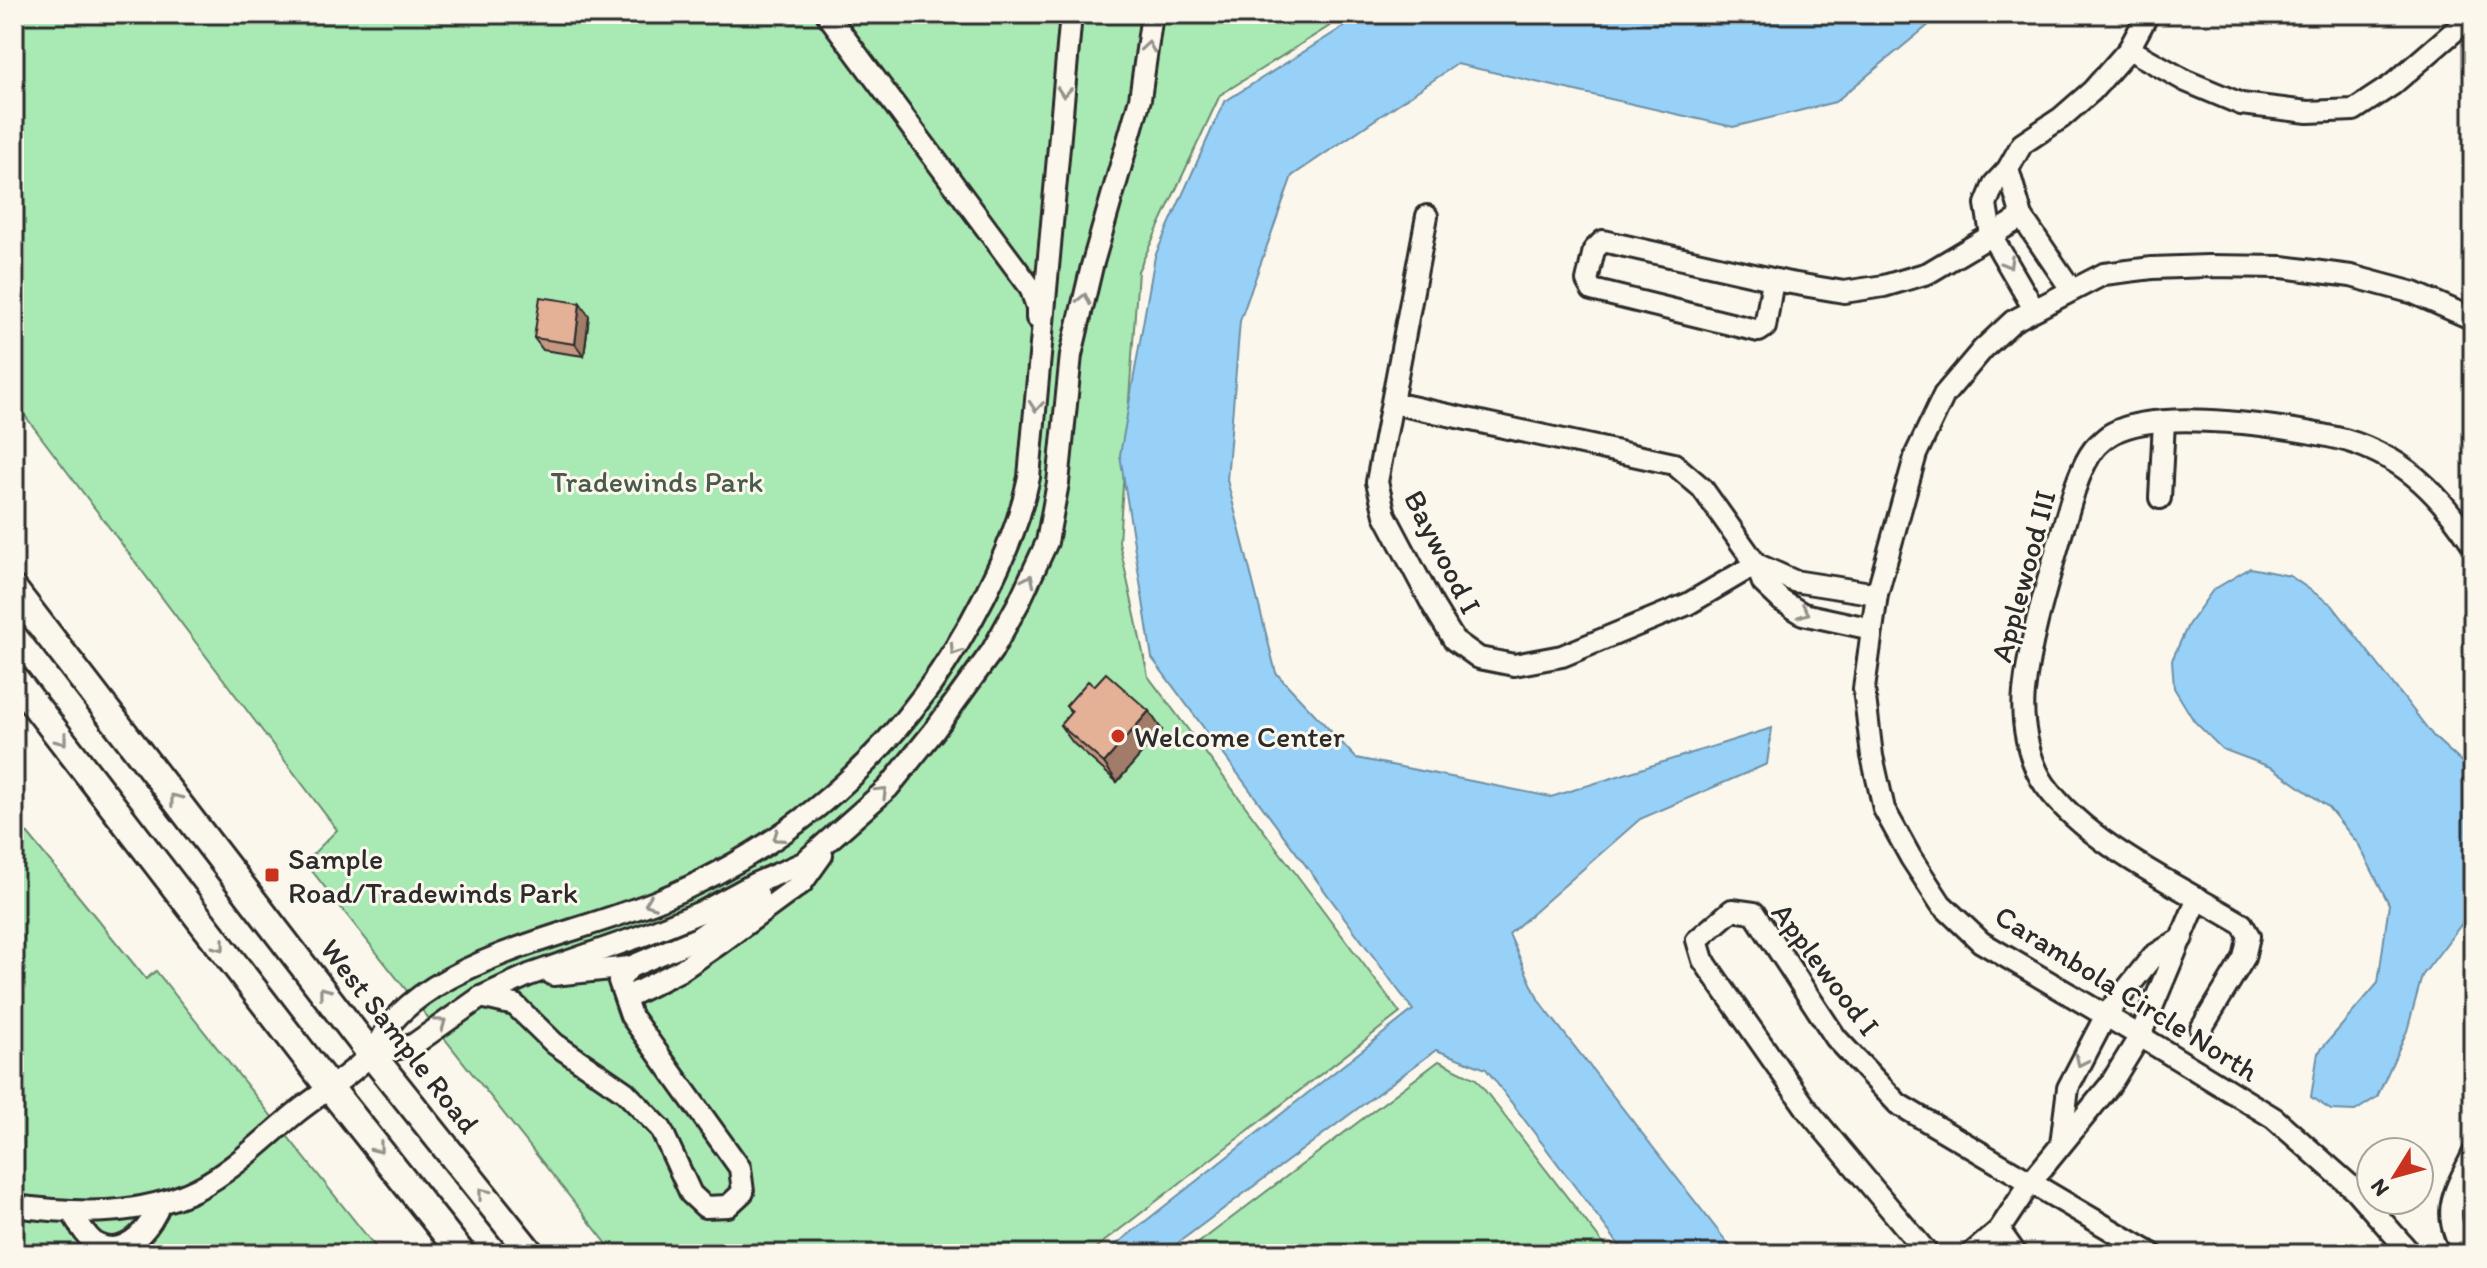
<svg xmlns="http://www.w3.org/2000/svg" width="2487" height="1268" viewBox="0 0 2487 1268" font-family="Itim,sans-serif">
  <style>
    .green { fill: #a9eab4; stroke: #6a8a70; stroke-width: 2 }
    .water { fill: #98d1f7; stroke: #6c8fa5; stroke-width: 2 }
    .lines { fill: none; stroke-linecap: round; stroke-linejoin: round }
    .minor-casing { stroke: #2b2b2b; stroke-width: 26 }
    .major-casing { stroke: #2b2b2b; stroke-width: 32 }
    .minor { stroke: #fbf7ec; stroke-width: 20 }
    .major { stroke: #fbf7ec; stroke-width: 26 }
    .wall { fill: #c49881; stroke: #2b2b2b; stroke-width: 2 }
    .shaded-wall { fill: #a07c69; stroke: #2b2b2b; stroke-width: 2 }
    .building { fill: #e4b196; stroke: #2b2b2b; stroke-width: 2 }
    .oneway { stroke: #93918c }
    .poi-dot { fill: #c8321e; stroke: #fbf7ec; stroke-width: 3 }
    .labels { text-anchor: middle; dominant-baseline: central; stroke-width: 6; stroke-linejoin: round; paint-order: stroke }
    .park-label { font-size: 30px; fill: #4a5b4d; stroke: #fbf7ec }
    .street-label { font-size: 30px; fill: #2b2b2b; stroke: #fbf7ec }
    .poi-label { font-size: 30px; fill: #2b2b2b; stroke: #fbf7ec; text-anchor: start }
  </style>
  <rect width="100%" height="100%" fill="#fbf7ec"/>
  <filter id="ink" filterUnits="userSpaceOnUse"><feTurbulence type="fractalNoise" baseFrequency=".0125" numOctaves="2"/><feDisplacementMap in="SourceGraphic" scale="16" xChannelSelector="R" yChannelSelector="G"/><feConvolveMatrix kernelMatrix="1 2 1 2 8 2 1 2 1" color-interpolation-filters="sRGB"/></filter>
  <g filter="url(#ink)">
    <g class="green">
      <path d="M14 14H1366L1344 17 1220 95 1138 271 1119 542 1148 676 1400 1013 1088 1254H615L305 862 337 830 14 401Z"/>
      <path d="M14 817 146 979 156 971 381 1254H14Z"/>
      <path d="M1439 1061 1476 1079 1611 1254H1184Z"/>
    </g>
    <g class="water">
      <path d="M1364 14H1942L1835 102 1733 127 1457 64 1292 176 1240 321 1227 480 1276 673 1356 758 1551 797 1772 728 1767 764 1640 819 1509 934 1539 1001 1736 1254H1626L1486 1069 1436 1050 1163 1254H1104L1413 1010 1152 658 1120 455 1155 256 1224 102Z"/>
      <path d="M2250 568 2290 576 2332 605 2434 737 2466 766H2473V909L2422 976 2407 1031 2377 1097 2355 1111 2331 1110 2311 1097 2318 1053 2378 983 2389 904 2359 845 2328 807 2273 768 2222 749 2194 721 2174 688 2172 660 2188 625 2213 590Z"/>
    </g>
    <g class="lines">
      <defs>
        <g id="minor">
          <path d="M827 14 1030 287 1037 307V318"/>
          <path d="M2129 49 2186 81 2241 104 2308 112 2354 110 2392 85 2473 15"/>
          <path d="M2008 169 2022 217 2071 289"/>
          <path d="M1427 216 1377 482 1385 515 1432 604 1454 640 1479 658 1514 665 1562 656 1688 604 1756 564"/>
          <path d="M1773 280 1765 327 1759 331 1592 290 1587 281 1594 250 1603 241 1785 282 1844 292 1884 286 1928 273 2022 217"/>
          <path d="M2034 309 1991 235 1986 204 1994 184 2008 169 2022 144 2061 118 2092 91 2129 49 2148 14"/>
          <path d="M1393 403 1674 464 1702 488 1756 564 1763 583 1782 601 1803 614 1872 629"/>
          <path d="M2160 498 2164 422"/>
          <path d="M1756 564 1794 581 1877 594"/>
          <path d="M553 975 630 967"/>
          <path d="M481 997 515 1005 555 1044 625 1092 661 1129 691 1194 705 1207 728 1206 743 1192 740 1168 631 1016 619 981 630 967 698 938 758 895"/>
          <path d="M627 997 681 970 719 944 802 883 822 855"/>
          <path d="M2201 1029 2244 958 2249 936 2242 924C2179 886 2088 845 2045 785 2028 761 2021 721 2024 692 2030 637 2048 581 2063 528 2071 503 2078 470 2094 449 2098 444 2107 436 2113 433 2158 407 2294 427 2345 440 2360 444 2377 452 2390 459 2425 479 2452 512 2473 545"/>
          <path d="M371 1054 413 1045 481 997 529 975 644 935 706 910 754 884 803 863 888 788 934 731 992 651 1019 602 1047 542 1058 483 1071 355 1092 266 1140 99 1152 14"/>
          <path d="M2061 1144 2068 1088 2106 1015 2153 956 2182 938"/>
          <path d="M14 1206C75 1214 140 1217 197 1189 234 1170 265 1138 297 1112 321 1093 350 1076 371 1054 380 1045 384 1031 393 1021 403 1009 420 996 434 987 500 946 584 930 657 901 805 841 913 737 985 595 1005 555 1020 521 1029 477L1071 14"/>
          <path d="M71 1211C78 1222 87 1240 99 1245 126 1258 153 1225 160 1203"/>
          <path d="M1999 1230 2016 1254"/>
          <path d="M1928 1254 1809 1112 1703 960 1697 940 1732 910 1754 913 1836 1038 1898 1104 2152 1254"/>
          <path d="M1971 1254 1999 1230 2031 1182 2110 1085 2140 1036 2198 898"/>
          <path d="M2411 1254 2354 1189 2274 1118 2140 1036 1981 942 1941 904 1911 858 1884 809 1872 756 1864 689 1877 594 1916 454 1944 395 1983 349 2013 321 2104 274 2152 268 2208 266 2282 267 2351 276 2414 293 2473 319"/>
          <path d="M2465 1254C2439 1212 2454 1194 2473 1154"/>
        </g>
        <g id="major">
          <path d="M14 590 371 1054 531 1254"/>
          <path d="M14 678 329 1087 462 1254"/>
        </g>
      </defs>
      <use href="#minor" class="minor-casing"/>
      <use href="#major" class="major-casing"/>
      <use href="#minor" class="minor"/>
      <use href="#major" class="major"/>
    </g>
    <g class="wall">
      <path d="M580 303 589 316 584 356 543 350 534 338Z"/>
      <path d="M1094 686 1162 730 1117 782 1073 743 1060 725 1071 713 1066 706Z"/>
    </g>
    <g class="shaded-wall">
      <path d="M580 303 589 316 584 356 575 344Z"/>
      <path d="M1149 711 1162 730 1117 782 1104 763Z"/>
    </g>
    <g class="building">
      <path d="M540 297 580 303 575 344 534 338Z"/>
      <path d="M1106 673 1149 711 1104 763 1060 725 1072 711 1066 706 1088 681 1094 686Z"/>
    </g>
    <defs><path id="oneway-chevron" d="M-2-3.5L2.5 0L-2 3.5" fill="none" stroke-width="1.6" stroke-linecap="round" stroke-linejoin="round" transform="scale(2)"/></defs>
    <g class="oneway">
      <use href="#oneway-chevron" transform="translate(1148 47) rotate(-81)"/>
      <use href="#oneway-chevron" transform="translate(1064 92) rotate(95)"/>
      <use href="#oneway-chevron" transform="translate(2008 263) rotate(60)"/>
      <use href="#oneway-chevron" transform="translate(1084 299) rotate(-77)"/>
      <use href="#oneway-chevron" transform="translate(1036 406) rotate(95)"/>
      <use href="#oneway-chevron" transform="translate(1029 580) rotate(-65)"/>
      <use href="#oneway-chevron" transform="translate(1804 612) rotate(21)"/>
      <use href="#oneway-chevron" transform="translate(955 650) rotate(124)"/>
      <use href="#oneway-chevron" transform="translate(62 740) rotate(52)"/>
      <use href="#oneway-chevron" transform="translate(882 792) rotate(-44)"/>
      <use href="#oneway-chevron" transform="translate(175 799) rotate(-128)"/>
      <use href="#oneway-chevron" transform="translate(778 837) rotate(145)"/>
      <use href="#oneway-chevron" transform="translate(650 903) rotate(159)"/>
      <use href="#oneway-chevron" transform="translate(220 946) rotate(52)"/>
      <use href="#oneway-chevron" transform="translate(324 992) rotate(-128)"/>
      <use href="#oneway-chevron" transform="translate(441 1023) rotate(-37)"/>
      <use href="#oneway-chevron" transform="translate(2081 1061) rotate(115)"/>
      <use href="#oneway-chevron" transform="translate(378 1148) rotate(51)"/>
      <use href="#oneway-chevron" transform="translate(483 1193) rotate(-129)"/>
    </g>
  </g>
  <g class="poi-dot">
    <circle cx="1118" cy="736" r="8"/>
    <rect x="264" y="867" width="16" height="16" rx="4"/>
  </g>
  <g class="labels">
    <g class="park-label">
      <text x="657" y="481">Tradewinds Park</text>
    </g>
    <g class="street-label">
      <text transform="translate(1443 552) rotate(63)">Baywood I</text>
      <text transform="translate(2023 576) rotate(-75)">Applewood III</text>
      <text transform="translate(1826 969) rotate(53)">Applewood I</text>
      <text transform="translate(2127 993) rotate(32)">Carambola Circle North</text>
      <text transform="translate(400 1036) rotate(52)">West Sample Road</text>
    </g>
    <g class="poi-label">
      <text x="1134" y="736">Welcome Center</text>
      <text x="288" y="858">Sample<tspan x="288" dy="34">Road/Tradewinds Park</tspan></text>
    </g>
  </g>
  <rect width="2487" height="1268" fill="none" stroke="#fbf7ec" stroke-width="48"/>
  <rect x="24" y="24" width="2439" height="1220" fill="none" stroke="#2b2b2b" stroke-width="3" filter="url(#ink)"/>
  <g transform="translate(2395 1176) rotate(233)"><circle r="38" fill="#fbf7ec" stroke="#a8a59f" stroke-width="2"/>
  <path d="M0-6L14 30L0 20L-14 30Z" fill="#c8321e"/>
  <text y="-12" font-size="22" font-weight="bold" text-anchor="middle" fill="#2b2b2b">N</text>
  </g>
</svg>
